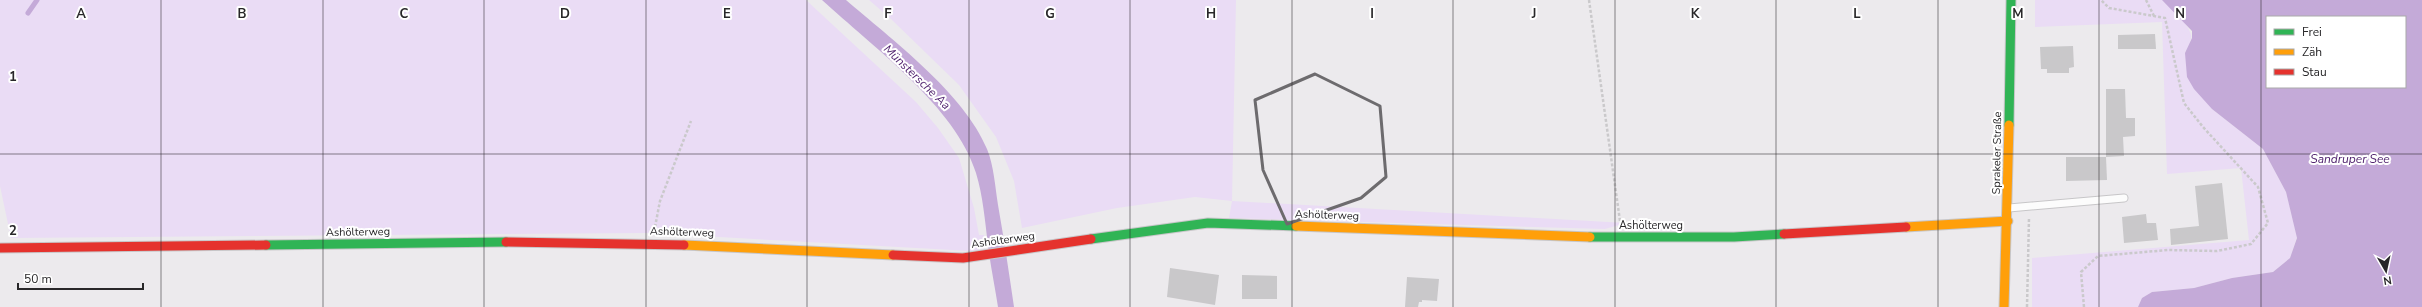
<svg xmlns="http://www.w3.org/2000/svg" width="2422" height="307" viewBox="0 0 2422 307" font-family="'Nunito Sans',sans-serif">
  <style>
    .green { fill: #eadcf5 }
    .water { fill: #c4aad8; fill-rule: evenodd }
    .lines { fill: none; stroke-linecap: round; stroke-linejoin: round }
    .stream { stroke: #c4aad8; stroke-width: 5 }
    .building { fill: #c9c8ca }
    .lane-casing { stroke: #c7c6c8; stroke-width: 9 }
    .fast-casing { stroke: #c7c6c8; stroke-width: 11 }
    .slow-casing { stroke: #c7c6c8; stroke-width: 11 }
    .jam-casing { stroke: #c7c6c8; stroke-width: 11 }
    .path { stroke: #cac9cb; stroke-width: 2.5; stroke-dasharray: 3 2; stroke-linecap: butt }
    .lane { stroke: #fcfcfc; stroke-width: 7 }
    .fast { stroke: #30b455; stroke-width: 9 }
    .slow { stroke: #ff9f0a; stroke-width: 9 }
    .jam { stroke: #e5322d; stroke-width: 9 }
    .marked { fill: none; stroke: #6d6b6e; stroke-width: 3; stroke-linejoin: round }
    .grid { fill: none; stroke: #282729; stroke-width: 1; stroke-opacity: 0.55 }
    .labels { text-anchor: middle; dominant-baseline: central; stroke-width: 4; stroke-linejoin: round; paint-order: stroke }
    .street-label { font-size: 11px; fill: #282729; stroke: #fff }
    .water-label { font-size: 12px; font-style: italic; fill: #50226e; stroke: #fff }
    .grid-label { font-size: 13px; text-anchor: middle; font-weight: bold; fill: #282729; stroke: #fff; stroke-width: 4; stroke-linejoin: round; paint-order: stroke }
  </style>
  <rect width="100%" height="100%" fill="#eceaed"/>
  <g class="green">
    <path d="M0 0H806L916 102 938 128 959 158 974 208 979 235H984L986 248 971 251 646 233 11 238 0 186Z"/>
    <path d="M869 0H1236L1232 201 1626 223 1605 229 1229 218 1232 201 1195 197 1117 208 1022 228 1014 181 996 137 959 85 891 19Z"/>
    <path d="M2035 0H2162C2170 7 2194 28 2191 39 2190 44 2187 49 2185 53L2212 109 2263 149 2286 192 2297 237 2290 258 2273 272 2232 278 2194 288 2152 292 2142 298 2138 307H2032V258L2249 240 2241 168 2167 174 2162 22 2035 27Z"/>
  </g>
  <g class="water">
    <path d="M822 0H846C891 39 964 93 987 149 994 166 995 187 998 205 1004 239 1009 273 1014 307H998C995 287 990 263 988 245 985 221 983 196 976 173 956 107 872 46 822 0Z"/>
    <path d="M2162 0H2422V307H2138L2142 298 2152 292 2194 288 2232 278 2273 272 2290 258 2297 238 2286 192 2263 149 2212 109 2194 89 2187 77 2185 53 2192 38V31ZM2267 17H2405V87H2267Z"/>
  </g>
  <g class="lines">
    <path class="stream" d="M28 13 37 0"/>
  </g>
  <g class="building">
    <path d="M2155 34 2156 49H2118V35Z"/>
    <path d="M2073 46 2074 67 2069 68V73H2047V69H2041L2040 47Z"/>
    <path d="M2106 89H2125L2126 118H2135V136L2123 137 2124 156 2106 157Z"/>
    <path d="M2066 157H2106L2107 180 2066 181Z"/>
    <path d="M2222 183 2228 239 2171 245 2170 229 2199 226 2195 186Z"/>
    <path d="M2146 214 2147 223H2156L2158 240 2124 243 2122 217Z"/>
    <path d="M1170 268 1219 275 1215 305 1167 297Z"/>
    <path d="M1242 275 1277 276V299H1242Z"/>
    <path d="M1407 277 1439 279 1437 301 1422 300V302H1419L1418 307H1405Z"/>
  </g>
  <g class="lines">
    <defs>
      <path id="lane" d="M2009 208 2124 198"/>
      <g id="fast">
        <path d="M2009 125 2011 0"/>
        <path d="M1590 237H1734L1784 234"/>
        <path d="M1091 239 1208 223 1296 226"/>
        <path d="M266 245 506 242"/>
      </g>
      <g id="slow">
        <path d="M1296 226 1590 237"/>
        <path d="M1906 227 2008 221"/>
        <path d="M684 245 893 255"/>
        <path d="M2004 307 2009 125"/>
      </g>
      <g id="jam">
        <path d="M1784 234 1906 227"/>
        <path d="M506 242 684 245"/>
        <path d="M0 248 266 245"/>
        <path d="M893 255 963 258 1091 239"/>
      </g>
    </defs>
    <use href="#lane" class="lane-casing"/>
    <use href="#fast" class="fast-casing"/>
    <use href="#slow" class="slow-casing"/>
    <use href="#jam" class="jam-casing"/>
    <g class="path">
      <path d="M1589 0 1620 221"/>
      <path d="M2146 0 2154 16"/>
      <path d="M655 227 660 201 691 121"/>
      <path d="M2027 307 2029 218"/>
      <path d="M2084 307 2081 272 2098 256 2168 250 2217 251 2251 244 2268 223 2258 187 2203 127 2184 103 2165 18 2109 8 2101 0"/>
    </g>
    <use href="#lane" class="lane"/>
    <use href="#fast" class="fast"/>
    <use href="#slow" class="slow"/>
    <use href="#jam" class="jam"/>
  </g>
  <path class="marked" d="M1315 74 1380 106 1386 177 1361 198 1287 224 1263 170 1255 100Z"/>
  <path class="grid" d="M161 0V307M323 0V307M484 0V307M646 0V307M807 0V307M969 0V307M1130 0V307M1292 0V307M1453 0V307M1615 0V307M1776 0V307M1938 0V307M2099 0V307M2261 0V307M0 154H2422"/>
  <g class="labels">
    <g class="street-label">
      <text transform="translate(1997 153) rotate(-89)">Sprakeler Straße</text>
      <text transform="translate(1327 215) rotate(2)">Ashölterweg</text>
      <text x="1651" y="225">Ashölterweg</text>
      <text transform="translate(358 232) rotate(-1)">Ashölterweg</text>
      <text transform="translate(682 232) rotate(2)">Ashölterweg</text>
      <text transform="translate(1003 240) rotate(-8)">Ashölterweg</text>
    </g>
    <g class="water-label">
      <text transform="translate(917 77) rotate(44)">Münstersche Aa</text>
      <text x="2350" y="159">Sandruper See</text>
    </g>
  </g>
  <g class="grid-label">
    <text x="81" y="18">A</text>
    <text x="242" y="18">B</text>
    <text x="404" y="18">C</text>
    <text x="565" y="18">D</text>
    <text x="727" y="18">E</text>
    <text x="888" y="18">F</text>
    <text x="1050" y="18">G</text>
    <text x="1211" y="18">H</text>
    <text x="1372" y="18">I</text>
    <text x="1534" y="18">J</text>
    <text x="1695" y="18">K</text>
    <text x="1857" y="18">L</text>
    <text x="2018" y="18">M</text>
    <text x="2180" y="18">N</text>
    <text x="13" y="81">1</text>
    <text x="13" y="235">2</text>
  </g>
  <rect x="2266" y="16" width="140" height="72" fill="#ffffff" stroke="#a9a9a9"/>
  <rect x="2274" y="29" width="20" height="6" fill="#30b455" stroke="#a9a9a9"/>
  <text x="2302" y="36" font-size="12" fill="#282729">Frei</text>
  <rect x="2274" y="49" width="20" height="6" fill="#ff9f0a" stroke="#a9a9a9"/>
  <text x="2302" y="56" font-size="12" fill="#282729">Zäh</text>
  <rect x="2274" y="69" width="20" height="6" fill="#e5322d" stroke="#a9a9a9"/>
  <text x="2302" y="76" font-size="12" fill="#282729">Stau</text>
  <g transform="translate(2386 271) rotate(171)" stroke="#ffffff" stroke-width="3" paint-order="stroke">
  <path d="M0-3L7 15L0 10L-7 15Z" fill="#282729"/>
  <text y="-6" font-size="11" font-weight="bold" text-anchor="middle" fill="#282729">N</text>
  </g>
  <path d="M18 283v6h125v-6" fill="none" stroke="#282729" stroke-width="2"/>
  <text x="24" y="283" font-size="12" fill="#282729" stroke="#ffffff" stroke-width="3" paint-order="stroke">50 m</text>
</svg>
